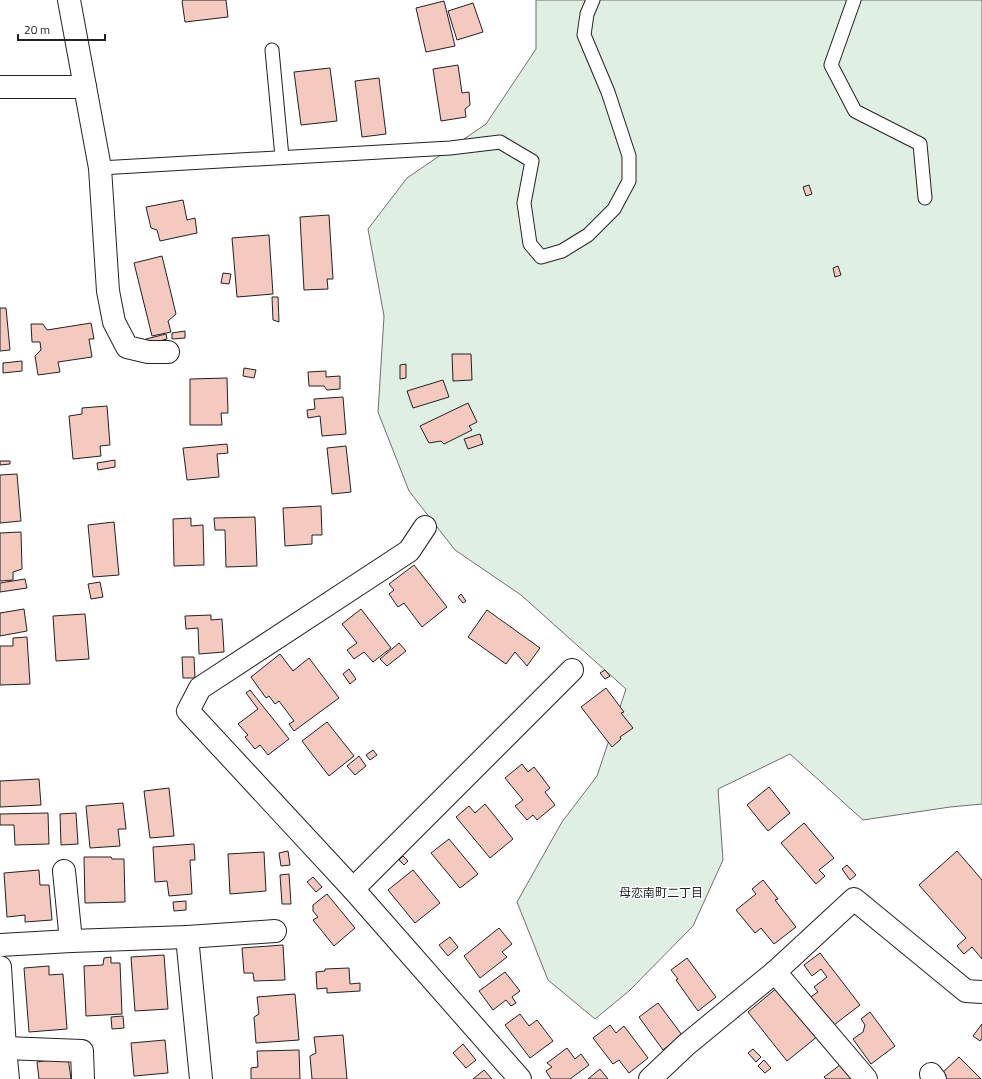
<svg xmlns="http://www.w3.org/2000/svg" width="982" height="1079" viewBox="0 0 982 1079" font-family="'Titillium Web','Noto Sans JP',sans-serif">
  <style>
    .green { fill: #e0efe3; stroke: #6f6f6f }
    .building { fill: #f3c9c0; stroke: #222 }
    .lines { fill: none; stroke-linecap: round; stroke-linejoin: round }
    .lane-casing { stroke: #222; stroke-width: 15 }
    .street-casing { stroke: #222; stroke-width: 24 }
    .lane { stroke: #fff; stroke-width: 13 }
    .street { stroke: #fff; stroke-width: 22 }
    .labels { text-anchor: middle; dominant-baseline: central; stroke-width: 3; stroke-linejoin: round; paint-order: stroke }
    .neighbourhood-label { font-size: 12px; fill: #222; stroke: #fff }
  </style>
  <rect width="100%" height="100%" fill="#fff"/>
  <path class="green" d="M536 0H982V804L950 807 863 820 790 754 718 789 723 860 693 926 629 991 595 1019 548 980 517 902 562 822 597 776 626 689 521 595 455 550 409 491 378 412 384 316 368 229 407 178 486 124 536 49Z"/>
  <g class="building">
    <path d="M183 0H226L228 17 185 22 182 1Z"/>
    <path d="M444 1 455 46 426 52 416 8Z"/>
    <path d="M473 3 483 32 457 40 448 11Z"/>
    <path d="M458 65 462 93 469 92 470 105 465 109 466 117 441 121 433 69Z"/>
    <path d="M330 68 337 121 301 125 294 72Z"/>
    <path d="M379 78 386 134 362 137 355 81Z"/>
    <path d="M809 185 812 194 806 196 803 187Z"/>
    <path d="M183 200 187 220 195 218 197 233 160 241 157 230 151 228 146 207Z"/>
    <path d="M329 215 333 279H327L328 289 304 290 300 217Z"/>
    <path d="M269 235 273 294 237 297 232 238Z"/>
    <path d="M162 256 176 314 168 321 171 332 152 336 134 263Z"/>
    <path d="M838 266 841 275 835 277 833 268Z"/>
    <path d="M223 273 231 274 229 284 221 283Z"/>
    <path d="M272 297H278L279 322 273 320Z"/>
    <path d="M0 308H6L10 350 0 351Z"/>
    <path d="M91 323 94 339H89L92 357 58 362 60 372 38 375 35 356 41 350 40 342H32L31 324H43L47 330Z"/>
    <path d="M185 331V338L172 339V333Z"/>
    <path d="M166 334 167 339 148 344 146 339Z"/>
    <path d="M452 354H471L472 380 453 381Z"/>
    <path d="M22 361V371L3 373V363Z"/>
    <path d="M406 364V378L400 379V365Z"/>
    <path d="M244 368 256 370 254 378 243 376Z"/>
    <path d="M326 371V377L340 376V389L327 390 324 386H309L308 372Z"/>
    <path d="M227 378 228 413H221L222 425H190V379Z"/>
    <path d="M443 380 449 397 413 408 407 391Z"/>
    <path d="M343 397 346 434 322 436 320 416 308 418 307 410 315 409 314 399Z"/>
    <path d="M468 403 477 422 469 426 472 430 444 444 441 441 429 443 420 426Z"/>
    <path d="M107 406 110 445 100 446 101 456 73 459 69 416 82 414V408Z"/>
    <path d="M480 434 483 444 468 449 464 439Z"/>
    <path d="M227 444 228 453 217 454 219 477 187 480 183 448Z"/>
    <path d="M346 446 351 492 332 494 327 448Z"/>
    <path d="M115 460V467L98 470 97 463Z"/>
    <path d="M0 461H10V464L0 465Z"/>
    <path d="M17 474 21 521 0 523V475Z"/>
    <path d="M321 506 322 535H312V544L285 546 283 508Z"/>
    <path d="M255 517 257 566 226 567 225 530H215L214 518Z"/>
    <path d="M191 518V526L203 525 204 565 174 566 173 519Z"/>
    <path d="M114 522 119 575 93 577 88 525Z"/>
    <path d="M21 532 22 569 13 572V580L0 581V533Z"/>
    <path d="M414 565 447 607 422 627 404 603 398 607 389 594 394 590 389 584Z"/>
    <path d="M25 579 27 588 0 592V583Z"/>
    <path d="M100 582 103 597 91 599 88 584Z"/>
    <path d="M461 594 466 601 463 603 458 597Z"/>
    <path d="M24 609 27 631 0 636V613Z"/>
    <path d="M361 609 391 648 373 662 364 652 354 659 347 650 357 643 342 624Z"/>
    <path d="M487 610 540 648 527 666 515 652 506 664 468 637Z"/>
    <path d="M85 614 89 659 56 661 53 616Z"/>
    <path d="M211 615V620L222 619 224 652 199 654 198 628 186 629 185 616Z"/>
    <path d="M27 637 30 684 0 685V646H13V638Z"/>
    <path d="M399 643 406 651 387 666 380 659Z"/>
    <path d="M280 654 293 671 309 658 339 698 294 731 289 724 294 721 279 701 275 704 269 696 266 698 251 677Z"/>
    <path d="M182 657H194L195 678H183Z"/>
    <path d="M349 669 356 679 350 684 343 674Z"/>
    <path d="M605 670 610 676 605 679 600 673Z"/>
    <path d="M606 688 624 712 621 713 633 728 620 737 621 739 612 747 581 707Z"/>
    <path d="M250 690 289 739 268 755 260 745 255 749 245 737 248 735 238 724 258 709 246 693Z"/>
    <path d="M327 722 354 756 329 776 302 741Z"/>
    <path d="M373 750 377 755 370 760 366 755Z"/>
    <path d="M359 756 366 766 355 775 347 766Z"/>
    <path d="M522 764 528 772 534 767 550 788 545 792 555 805 537 820 533 815 527 820 515 806 523 800 505 778Z"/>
    <path d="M39 779 41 805 0 807V781Z"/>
    <path d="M769 787 790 813 768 831 747 805Z"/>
    <path d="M169 788 174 836 150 838 144 791Z"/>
    <path d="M123 803 126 829H118L120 846 90 848 86 806Z"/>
    <path d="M485 804 513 839 490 858 456 817 469 806 475 813Z"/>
    <path d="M48 813 49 844 15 845 14 825H0V814Z"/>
    <path d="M76 813 78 844 61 845 60 814Z"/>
    <path d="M804 823 834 858 819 870 825 876 816 884 781 843Z"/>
    <path d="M449 839 478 874 460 888 431 853Z"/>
    <path d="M194 844 195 860H190L192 894 169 896 167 881 155 882 153 847Z"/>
    <path d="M288 851 290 865 281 866 279 853Z"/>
    <path d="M957 851 982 880V959L972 947 964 954 957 946 966 938 919 885Z"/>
    <path d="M264 852 266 891 230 894 228 854Z"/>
    <path d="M403 856 408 861 404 865 399 860Z"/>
    <path d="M84 857H111L112 859H124L125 902 85 903Z"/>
    <path d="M847 865 856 875 850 880 842 869Z"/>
    <path d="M39 870 40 885H49L52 920 25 922V915L7 917 4 873Z"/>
    <path d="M413 870 440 903 415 923 388 890Z"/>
    <path d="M289 874 291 904H282L280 875Z"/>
    <path d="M313 877 322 887 316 892 307 882Z"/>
    <path d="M763 880 778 899 775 900 796 927 774 944 761 928 755 933 736 910 756 894 752 889Z"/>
    <path d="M327 894 355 928 334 946 313 920 318 917 313 911V905Z"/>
    <path d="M186 901V910L174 911 173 902Z"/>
    <path d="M499 928 512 944 502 952 507 957 480 978 464 956Z"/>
    <path d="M450 937 458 947 448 956 439 945Z"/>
    <path d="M283 945 285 980 254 981 253 973H244L242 948Z"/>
    <path d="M820 953 860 1005 830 1028 809 998 818 992 814 987 827 977 821 969 812 976 804 965Z"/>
    <path d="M164 955 168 1009 135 1011 131 957Z"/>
    <path d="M111 957V963H120L122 1014 86 1016 84 966 103 965 104 958Z"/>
    <path d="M687 958 716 997 698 1011 676 980 678 979 671 970Z"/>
    <path d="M49 966V975L63 974 67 1029 29 1032 24 968Z"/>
    <path d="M349 968 350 984 360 983V991L327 993V988L317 989 316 972 325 971V969Z"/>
    <path d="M505 972 520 991 512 997 516 1003 511 1006 506 1000 493 1010 479 991Z"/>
    <path d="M778 987 818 1036 787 1061 748 1012Z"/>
    <path d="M295 994 299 1040 256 1043 254 1017 259 1014 257 997Z"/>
    <path d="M658 1003 682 1035 663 1050 639 1017Z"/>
    <path d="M870 1012 895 1046 871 1064 853 1039 863 1032 865 1025 861 1019Z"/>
    <path d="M520 1014 529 1026 537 1020 553 1041 530 1058 505 1025Z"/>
    <path d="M123 1016 124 1028 112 1029 111 1017Z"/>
    <path d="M982 1024V1038L980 1041 973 1036Z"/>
    <path d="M610 1025 616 1033 624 1026 648 1058 629 1073 619 1060 613 1064 593 1038Z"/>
    <path d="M343 1035 347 1079H312L310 1056 316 1053 314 1037Z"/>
    <path d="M165 1040 168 1073 134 1076 131 1043Z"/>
    <path d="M463 1044 476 1060 466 1068 453 1053Z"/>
    <path d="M567 1048 575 1059 581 1054 589 1065 570 1079H551L546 1071 552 1067 547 1063Z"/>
    <path d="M753 1049 761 1057 756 1062 748 1053Z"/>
    <path d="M299 1050 300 1079H251V1068L258 1067 257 1051Z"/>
    <path d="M68 1057 71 1079H39L37 1062Z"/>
    <path d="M959 1057 981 1079H944L940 1075Z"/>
    <path d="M764 1060 771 1068 765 1073 758 1066Z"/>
    <path d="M844 1062 857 1079H826L824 1077Z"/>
    <path d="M600 1069 608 1079H588Z"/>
    <path d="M484 1070 492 1079H473Z"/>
  </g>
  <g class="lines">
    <defs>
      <g id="lane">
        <path d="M854 0 831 65 855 111 920 144 925 198"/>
        <path d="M272 50 282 157"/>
        <path d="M100 168 450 148 500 142 532 161 524 203 530 244 541 257 562 251 588 235 614 209 629 181V156L608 92 584 35 587 14 593 0"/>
      </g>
      <g id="street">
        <path d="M69 0 100 168 108 291 114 322 127 347 148 352H168"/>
        <path d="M0 87H85"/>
        <path d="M425 527 409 551 200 688 188 711 353 889 520 1079"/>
        <path d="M64 871 71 941"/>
        <path d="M353 889 572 670"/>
        <path d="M187 937 201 1079"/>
        <path d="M0 945 71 941 187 937 275 931"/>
        <path d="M0 967 5 1048 8 1079"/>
        <path d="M775 972 866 1079"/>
        <path d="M5 1048 82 1051 83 1079"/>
        <path d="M931 1074 935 1079"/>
        <path d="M650 1079 686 1045 775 972 854 899 966 991 982 992"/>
      </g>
    </defs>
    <use href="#lane" class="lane-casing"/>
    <use href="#street" class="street-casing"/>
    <use href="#lane" class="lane"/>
    <use href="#street" class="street"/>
  </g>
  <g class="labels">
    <g class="neighbourhood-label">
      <text x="661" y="892">母恋南町二丁目</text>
    </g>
  </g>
  <path d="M18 34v6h87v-6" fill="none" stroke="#222222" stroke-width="2"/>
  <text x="24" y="34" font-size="12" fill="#222222" stroke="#ffffff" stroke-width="3" paint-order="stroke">20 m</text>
</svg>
